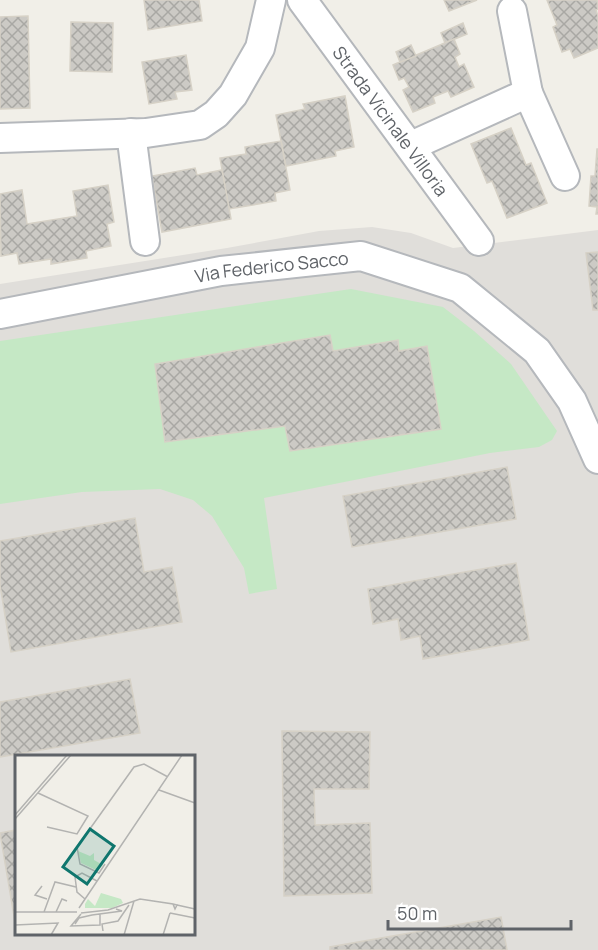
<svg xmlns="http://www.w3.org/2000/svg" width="598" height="950" viewBox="0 0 598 950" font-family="Manrope,sans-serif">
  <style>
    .industrial { fill: #e0deda; fill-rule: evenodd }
    .grass { fill: #c5e8c5 }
    .building { fill: url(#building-cross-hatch); stroke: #d6d1c6; stroke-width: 1.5 }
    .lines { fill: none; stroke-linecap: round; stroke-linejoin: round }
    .minor-casing { stroke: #b5b8bc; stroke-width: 32 }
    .minor { stroke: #fff; stroke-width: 28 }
    .labels { text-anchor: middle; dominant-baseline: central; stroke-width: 6; stroke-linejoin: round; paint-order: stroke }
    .street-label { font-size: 18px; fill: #5f6368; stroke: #fff }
    .inset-road { fill: none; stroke: #b3b3b1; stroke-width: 1.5 }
    .view { fill: #0f766e; fill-opacity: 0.15; stroke: #0f766e; stroke-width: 3 }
    .inset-edge { fill: none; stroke: #5f6368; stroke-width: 3 }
  </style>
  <defs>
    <pattern id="building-cross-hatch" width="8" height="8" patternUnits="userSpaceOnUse" patternTransform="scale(1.5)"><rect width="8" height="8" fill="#cccac5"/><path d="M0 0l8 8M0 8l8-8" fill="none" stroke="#a9a8a4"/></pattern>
  </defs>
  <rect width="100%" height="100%" fill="#f1efe8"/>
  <path class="industrial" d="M372 227 411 233 453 248 598 230V950H0V284L227 248 319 231ZM16 756H194V934H16Z"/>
  <path class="grass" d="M351 289 443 307 474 331 511 364 557 431 552 440 539 447 490 453 264 498 277 589 249 594 244 568 212 516 193 500 160 489 82 492 0 504V341Z"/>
  <g class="building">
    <path d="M144 0H199L202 21 148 30Z"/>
    <path d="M444 0H477L449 11Z"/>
    <path d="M547 0H597L598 9 596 10 598 16V48L574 58 570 49 562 52 553 27 557 25Z"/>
    <path d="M28 16 30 108 0 109V17Z"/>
    <path d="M71 22 113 23 112 72 70 71Z"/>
    <path d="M463 23 467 34 445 43 441 33Z"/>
    <path d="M454 39 460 54 455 57 459 67 464 64 474 87 451 97 448 91 433 97 435 103 413 112 403 90 409 87 404 78 399 80 393 65Z"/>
    <path d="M411 45 416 56 400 62 396 52Z"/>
    <path d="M186 55 192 90 175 92 177 99 149 104 142 62Z"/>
    <path d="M345 96 354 147 335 151 336 156 286 166 276 115 305 109 303 104Z"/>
    <path d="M511 128 526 165 531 163 547 203 507 218 492 181 487 183 471 144Z"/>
    <path d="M281 141 290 190 275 193 276 201 229 209 220 158 246 154 245 147Z"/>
    <path d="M597 149H598V214H596L597 207 589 206 591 176H595Z"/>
    <path d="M195 168 197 175 222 170 231 219 162 232 152 176Z"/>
    <path d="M108 185 114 222 107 224 111 246 86 251 87 258 51 264V259L19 264 17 253 1 256 0 194 22 190 27 224 77 216 73 191Z"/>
    <path d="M598 252V310H593L586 253Z"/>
    <path d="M330 335 333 351 398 340 399 351 427 346 441 429 290 451 285 426 165 442 155 364Z"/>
    <path d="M507 467 516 519 352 547 343 496Z"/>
    <path d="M135 518 144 572 172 567 182 622 11 652 0 585V541Z"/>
    <path d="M516 563 529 640 423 659 420 636 401 640 398 619 373 624 368 589Z"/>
    <path d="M130 679 140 733 0 757V702Z"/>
    <path d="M282 731 370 732 369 789H314L315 825 370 823 372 893 284 896Z"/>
    <path d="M16 830V928L0 833Z"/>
    <path d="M501 917 507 950H330V947Z"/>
  </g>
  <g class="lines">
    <defs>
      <g id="minor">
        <path id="s1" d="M302 0 479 241"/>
        <path d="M528 93 565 176"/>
        <path d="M131 133 145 241"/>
        <path d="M0 138 146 133 200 125 216 114 233 95 260 48 271 0"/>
        <path d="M411 146 528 93 512 11"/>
        <path id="s2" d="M0 314 221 271 361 256 460 288 537 351 572 401 598 459"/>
      </g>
    </defs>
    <use href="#minor" class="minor-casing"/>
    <use href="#minor" class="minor"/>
  </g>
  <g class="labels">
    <g class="street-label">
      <text stroke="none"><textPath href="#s1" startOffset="150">Strada Vicinale Villoria</textPath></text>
      <text stroke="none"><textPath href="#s2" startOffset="276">Via Federico Sacco</textPath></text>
    </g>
  </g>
  <g transform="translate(15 755)">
    <rect width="180" height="180" fill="#f1efe8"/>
    <path d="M63 96 75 101 79 98V105L88 110 83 116 66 108ZM86 138 106 144 108 148 97 153H70V149L73 144 80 151Z" fill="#c5e8c5"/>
    <path class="inset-road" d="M144 35 180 48M23 38 73 61 62 79 32 72M0 60 52 0M0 64 56 0M90 109 84 118 65 109 62 92 119 12 129 9 153 22M27 131 20 140 32 144M70 144 62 137 60 122 67 118 82 126M162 150 180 154M64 153 167 0M0 157H62M29 157 40 127 61 132M41 157 47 144 52 146M66 158 93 155 125 144 158 149 160 154 162 150 158 149M155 158 180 163M66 159 56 171 85 170V159M60 169 64 163 77 160 107 156 101 154M0 170 43 168 36 180M88 176 87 169 103 166 114 150M109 180 119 146M148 180 155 158"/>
    <path class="view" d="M75 74 99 91 72 129 48 112Z"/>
    <rect width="180" height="180" class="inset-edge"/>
  </g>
  <path d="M388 920v9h183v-9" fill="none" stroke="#5f6368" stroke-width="3"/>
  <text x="397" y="920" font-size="18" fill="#5f6368" stroke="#ffffff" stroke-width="4.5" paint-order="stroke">50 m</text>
</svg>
